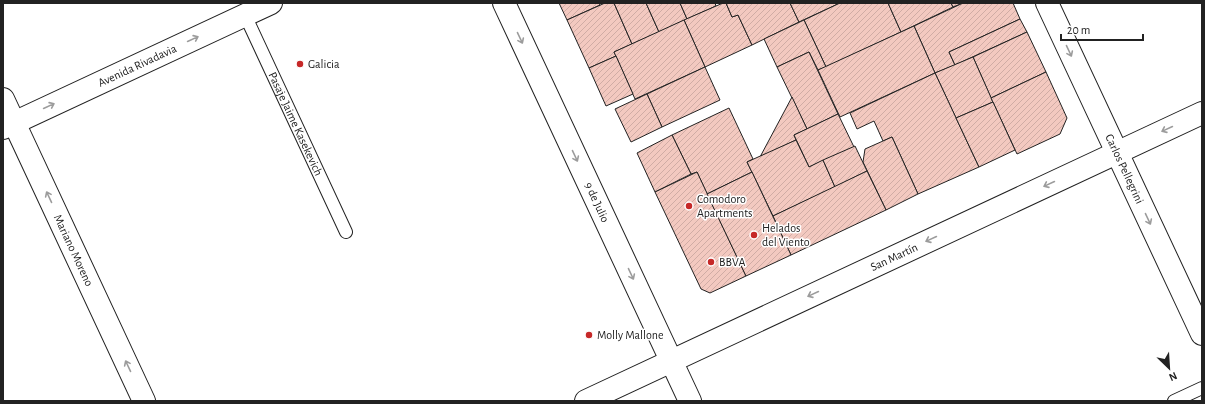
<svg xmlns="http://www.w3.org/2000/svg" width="1205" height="404" viewBox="0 0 1205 404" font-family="'Alegreya Sans',sans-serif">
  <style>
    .building { fill: url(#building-hatch); stroke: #222 }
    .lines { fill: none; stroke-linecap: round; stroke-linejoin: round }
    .lane-casing { stroke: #222; stroke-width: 14 }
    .street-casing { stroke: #222; stroke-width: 24 }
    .secondary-casing { stroke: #222; stroke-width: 24 }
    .primary-casing { stroke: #222; stroke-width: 24 }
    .lane { stroke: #fff; stroke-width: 12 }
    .street { stroke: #fff; stroke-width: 22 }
    .secondary { stroke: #fff; stroke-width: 22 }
    .primary { stroke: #fff; stroke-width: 22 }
    .oneway { stroke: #9c9c9c }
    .poi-dot { fill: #c62828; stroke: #fff; stroke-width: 1.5 }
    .labels { text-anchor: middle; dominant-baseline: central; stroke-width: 3; stroke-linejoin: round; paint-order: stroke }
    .poi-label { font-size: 12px; fill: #222; stroke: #fff; text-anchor: start }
    .street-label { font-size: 12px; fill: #222; stroke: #fff }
  </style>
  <defs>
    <pattern id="building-hatch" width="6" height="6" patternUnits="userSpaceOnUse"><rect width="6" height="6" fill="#f3c9c0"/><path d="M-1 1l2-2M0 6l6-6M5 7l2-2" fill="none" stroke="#d0aca5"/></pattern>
  </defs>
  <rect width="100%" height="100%" fill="#fff"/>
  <g class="building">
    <path d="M559 3H599L600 5 567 20Z"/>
    <path d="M605 3H614L632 44 614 52 616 56 589 68 567 20Z"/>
    <path d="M614 3H646L659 32 632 44Z"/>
    <path d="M646 3H680L687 19 659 32Z"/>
    <path d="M680 3H715L716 6 687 19Z"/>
    <path d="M723 3H726L732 17 738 15 752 45 705 67 684 20Z"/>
    <path d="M726 3H790L799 22 752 45 738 15 732 17Z"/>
    <path d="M790 3H840L799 22Z"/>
    <path d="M840 3H888L901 32 826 67 804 20Z"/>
    <path d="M888 3H951L953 7 901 32Z"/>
    <path d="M951 3H963L953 7Z"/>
    <path d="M963 3H1013L1020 19 949 52 955 65 935 73 914 26Z"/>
    <path d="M1020 19 1027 32 955 65 949 52Z"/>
    <path d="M684 20 705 67 635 99 614 52Z"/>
    <path d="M804 20 826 67 818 70 809 52 777 67 764 39Z"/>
    <path d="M914 26 935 73 840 117 818 70Z"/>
    <path d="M1027 32 1046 72 991 98 973 57Z"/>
    <path d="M809 52 838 114 807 129 777 67Z"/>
    <path d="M616 56 633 94 606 106 589 68Z"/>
    <path d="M973 57 993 102 956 118 935 73Z"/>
    <path d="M705 67 720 100 662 127 647 94Z"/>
    <path d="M1046 72 1067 118 1060 134 1017 154 991 98Z"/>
    <path d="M935 73 979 167 918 194 892 137 883 141 874 121 857 129 850 113Z"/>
    <path d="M647 94 662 127 631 142 615 109Z"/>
    <path d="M792 97 807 129 794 135 796 140 760 157Z"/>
    <path d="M993 102 1015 150 979 167 956 118Z"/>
    <path d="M729 108 753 159 747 162 752 172 707 194 697 172 691 174 672 135Z"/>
    <path d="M838 114 854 147 809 167 794 135Z"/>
    <path d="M672 135 691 174 655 192 637 153Z"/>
    <path d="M892 137 918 194 886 210 863 162 865 149Z"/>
    <path d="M796 140 809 167 823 160 835 187 773 216 747 162Z"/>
    <path d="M855 146 867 171 835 187 823 160Z"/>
    <path d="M867 171 886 210 791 255 773 216Z"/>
    <path d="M697 172 746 276 710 293 701 289 655 192Z"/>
    <path d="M752 172 791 255 746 276 707 194Z"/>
  </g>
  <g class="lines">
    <defs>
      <g id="lane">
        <path id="s1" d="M245 15 346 232"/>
        <path d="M1174 401 1202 388"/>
      </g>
      <g id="street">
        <path id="s2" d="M504 3 690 401"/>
        <path id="s3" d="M3 99 144 401"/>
      </g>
      <g id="secondary">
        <path id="s4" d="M1047 3 1202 334"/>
        <path id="s5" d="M586 401 1202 113"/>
      </g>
      <g id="primary">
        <path id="s6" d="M3 128 271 3"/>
      </g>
    </defs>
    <use href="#lane" class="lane-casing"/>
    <use href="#street" class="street-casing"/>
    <use href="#secondary" class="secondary-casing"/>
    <use href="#primary" class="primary-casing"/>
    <use href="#lane" class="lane"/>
    <use href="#street" class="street"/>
    <use href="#secondary" class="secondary"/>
    <use href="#primary" class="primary"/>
  </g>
  <defs><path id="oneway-shaft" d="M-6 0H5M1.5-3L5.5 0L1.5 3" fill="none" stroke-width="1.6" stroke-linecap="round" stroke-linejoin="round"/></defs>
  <g class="oneway">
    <use href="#oneway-shaft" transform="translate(520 38) rotate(65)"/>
    <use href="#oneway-shaft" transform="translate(193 39) rotate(-25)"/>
    <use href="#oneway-shaft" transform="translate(1069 51) rotate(65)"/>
    <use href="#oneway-shaft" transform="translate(49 106) rotate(-25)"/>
    <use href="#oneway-shaft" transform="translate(1167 129) rotate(155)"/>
    <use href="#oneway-shaft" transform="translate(575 156) rotate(65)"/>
    <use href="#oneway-shaft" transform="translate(1049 184) rotate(155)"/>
    <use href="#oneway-shaft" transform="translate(49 197) rotate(-115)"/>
    <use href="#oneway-shaft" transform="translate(1148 219) rotate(65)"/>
    <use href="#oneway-shaft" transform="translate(931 239) rotate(155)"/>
    <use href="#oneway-shaft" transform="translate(631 274) rotate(65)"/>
    <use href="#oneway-shaft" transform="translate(813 294) rotate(155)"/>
    <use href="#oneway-shaft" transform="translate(128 366) rotate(-115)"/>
  </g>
  <g class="poi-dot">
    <circle cx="300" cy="64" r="4"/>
    <circle cx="689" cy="206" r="4"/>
    <circle cx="754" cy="235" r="4"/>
    <circle cx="711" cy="262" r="4"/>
    <circle cx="589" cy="335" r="4"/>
  </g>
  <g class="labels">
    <g class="poi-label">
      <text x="308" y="64">Galicia</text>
      <text x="697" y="199">Comodoro<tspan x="697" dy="14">Apartments</tspan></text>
      <text x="762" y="228">Helados<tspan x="762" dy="14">del Viento</tspan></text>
      <text x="719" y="262">BBVA</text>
      <text x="597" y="335">Molly Mallone</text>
    </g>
    <g class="street-label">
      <text stroke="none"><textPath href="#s6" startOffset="148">Avenida Rivadavia</textPath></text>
      <text stroke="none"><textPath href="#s1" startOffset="120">Pasaje Jaime Kasekevich</textPath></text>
      <text stroke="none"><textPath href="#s4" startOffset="183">Carlos Pellegrini</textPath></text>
      <text stroke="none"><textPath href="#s2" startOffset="220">9 de Julio</textPath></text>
      <text stroke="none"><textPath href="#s3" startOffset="167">Mariano Moreno</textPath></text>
      <text stroke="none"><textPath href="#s5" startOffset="340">San Martín</textPath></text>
    </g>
  </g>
  <rect width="1205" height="404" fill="none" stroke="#222222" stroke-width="8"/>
  <g transform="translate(1169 368) rotate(155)" stroke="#ffffff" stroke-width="3" paint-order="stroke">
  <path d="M0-3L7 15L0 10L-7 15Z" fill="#222222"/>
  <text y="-6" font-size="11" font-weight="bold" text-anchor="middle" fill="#222222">N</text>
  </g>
  <path d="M1061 34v6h82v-6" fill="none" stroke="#222222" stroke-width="2"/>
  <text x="1067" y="34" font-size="12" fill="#222222" stroke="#ffffff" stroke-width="3" paint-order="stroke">20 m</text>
</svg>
